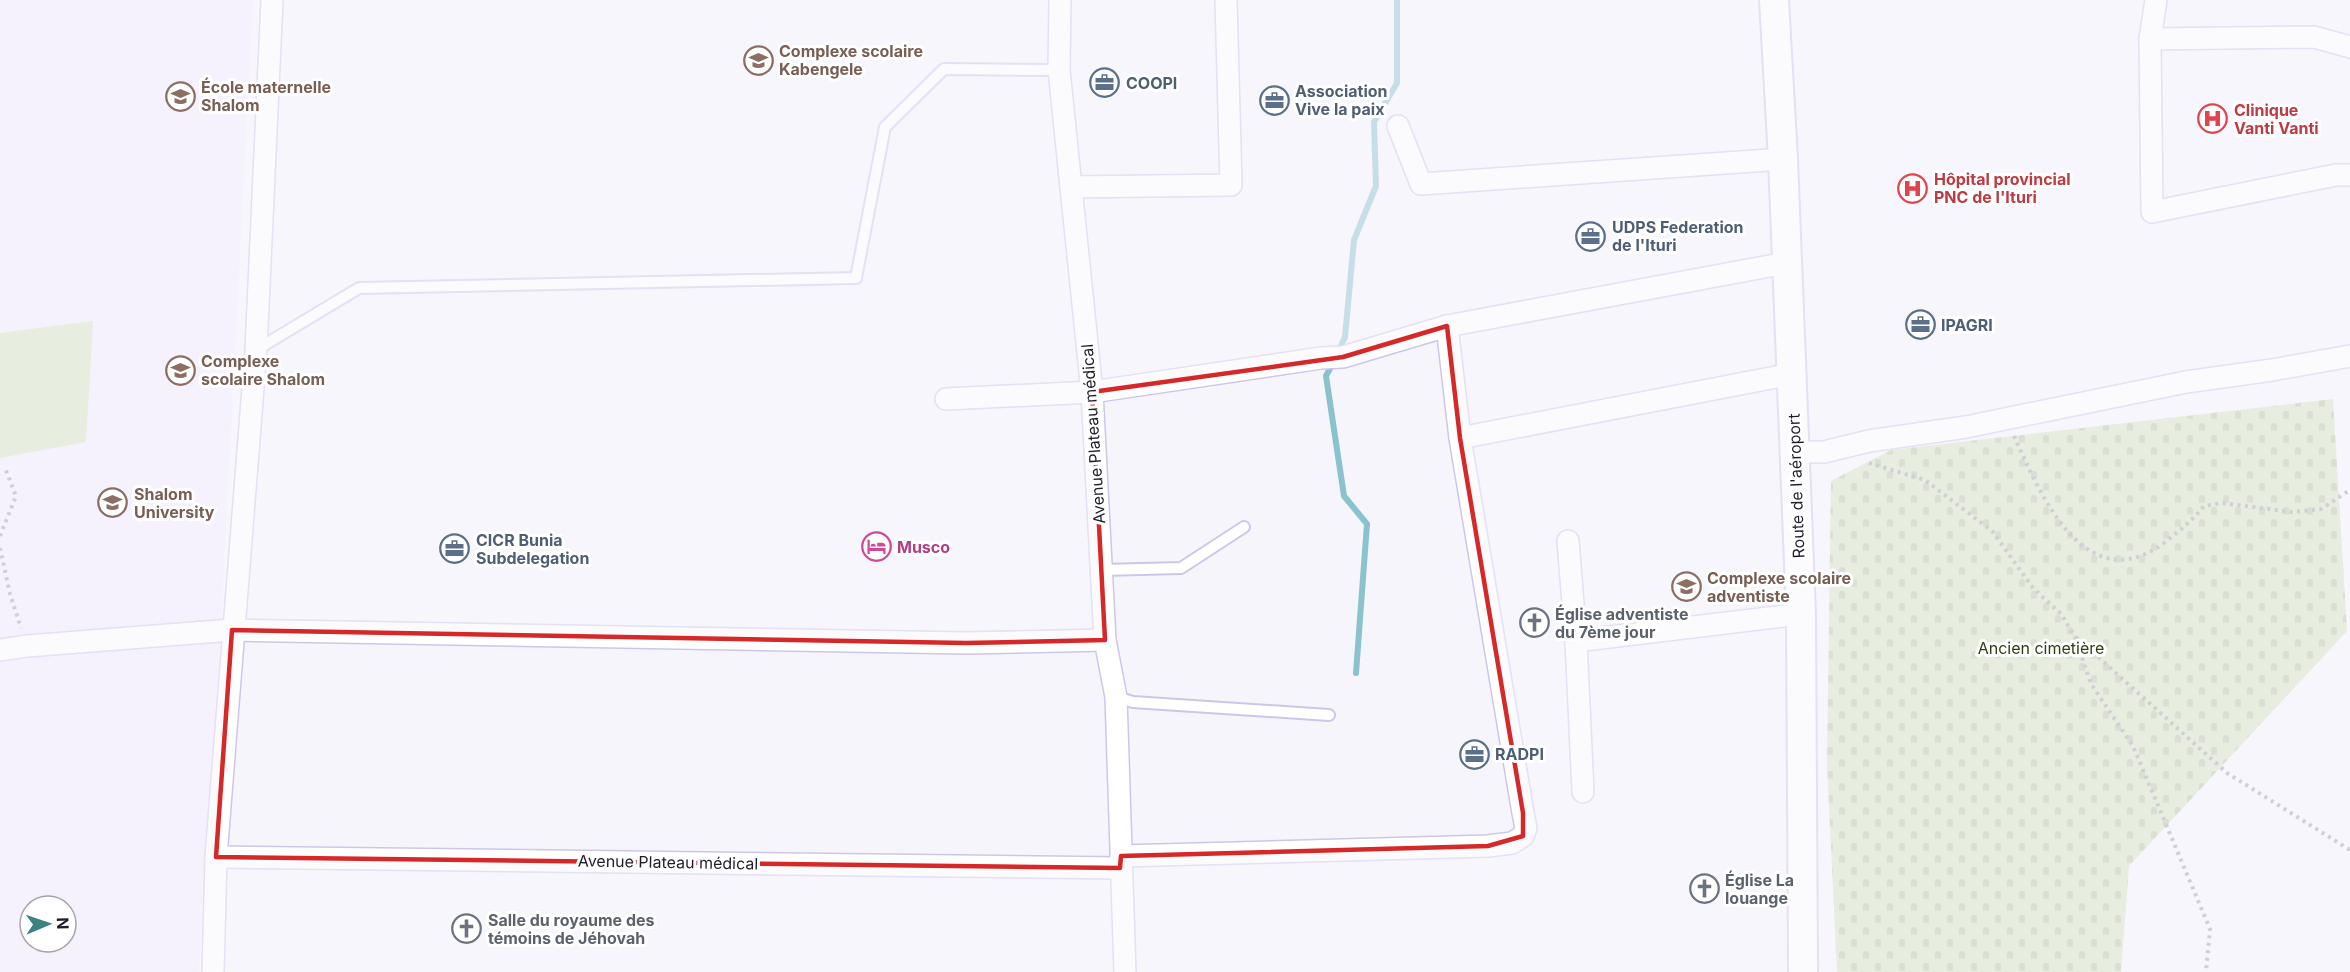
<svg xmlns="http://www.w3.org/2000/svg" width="2350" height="972" viewBox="0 0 2350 972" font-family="Inter,sans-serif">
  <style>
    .built { fill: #f1edfe; fill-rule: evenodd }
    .cemetery { fill: url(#cemetery-stones) }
    .green { fill: #d3e2bc }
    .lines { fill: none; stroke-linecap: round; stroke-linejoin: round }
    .stream { stroke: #8ac2ce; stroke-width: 6 }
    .lane-casing { stroke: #cec6e9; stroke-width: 14 }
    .street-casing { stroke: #cec6e9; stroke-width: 24 }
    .secondary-casing { stroke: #cec6e9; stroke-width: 32 }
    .path { stroke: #a19fa8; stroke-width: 4; stroke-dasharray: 3 4.5; stroke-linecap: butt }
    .lane { stroke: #fff; stroke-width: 10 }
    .street { stroke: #fff; stroke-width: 21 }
    .secondary { stroke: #fff; stroke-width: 28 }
    .marked { fill: none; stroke: #d62828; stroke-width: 4.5; stroke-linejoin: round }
    .labels { text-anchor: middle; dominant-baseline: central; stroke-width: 6; stroke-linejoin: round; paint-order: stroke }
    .education-label { font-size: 16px; font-weight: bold; fill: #785e54; stroke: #fff; text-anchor: start }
    .service-label { font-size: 16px; font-weight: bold; fill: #4e5e75; stroke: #fff; text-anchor: start }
    .health-label { font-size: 16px; font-weight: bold; fill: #be3a42; stroke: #fff; text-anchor: start }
    .street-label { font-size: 16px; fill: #201c29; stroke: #fff }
    .hotel-label { font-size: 16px; font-weight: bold; fill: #b23c85; stroke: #fff; text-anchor: start }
    .worship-label { font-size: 16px; font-weight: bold; fill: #5b616d; stroke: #fff; text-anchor: start }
    .park-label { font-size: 16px; fill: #2f3e0f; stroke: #fff }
  </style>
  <defs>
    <pattern id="cemetery-stones" width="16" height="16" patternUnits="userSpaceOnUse" patternTransform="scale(1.5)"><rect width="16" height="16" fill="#d3e2bc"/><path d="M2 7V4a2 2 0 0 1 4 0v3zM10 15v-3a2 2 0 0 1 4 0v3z" fill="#b5c1a2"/></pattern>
  </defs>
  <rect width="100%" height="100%" fill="#f7f5fc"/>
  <path class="built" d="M0 0H253L220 642 203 877 199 972H0ZM30 906H66V942H30Z"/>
  <path class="cemetery" d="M2333 399 2347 631 2129 866 2121 972H1837L1827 765 1831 481 1891 450Z"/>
  <path class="green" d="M93 321 86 442 0 458V333Z"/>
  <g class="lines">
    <g class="stream">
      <path d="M1338 352 1345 337 1354 240 1376 186 1374 122 1397 83V0"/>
      <path d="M1334 361 1326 376 1344 496 1367 524 1356 673"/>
    </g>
    <defs>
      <g id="lane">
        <path d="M256 350 359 288 856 278 885 127 944 69 1059 70"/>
        <path d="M1102 570 1181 568 1244 527"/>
        <path d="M1116 697 1133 702 1329 715"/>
      </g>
      <g id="street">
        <path d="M1060 0 1059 70 1092 392 1105 640 1116 697 1125 972"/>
        <path d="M2156 0 2150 39 2152 212 2336 175H2350"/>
        <path d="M2150 39 2314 37 2350 47"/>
        <path d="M1398 126 1421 184 1783 159"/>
        <path d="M1071 187 1231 185 1226 0"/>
        <path d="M946 399 1092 392 1321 358 1343 357 1447 326 1786 263"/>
        <path d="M1460 438 1792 374"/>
        <path d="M1794 452H1824L1869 441 1966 427 2186 382 2272 370 2350 356"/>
        <path d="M1568 541 1576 641"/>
        <path d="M0 650 27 646 232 630 966 643 1105 640"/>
        <path d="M1583 792 1576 641 1801 614"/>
        <path d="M1121 856 1488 846 1512 843 1523 836 1526 828 1523 813 1460 438 1447 326"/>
        <path d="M216 857 1120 868"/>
        <path d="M213 972 216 857 256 350 272 0"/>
      </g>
      <path id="secondary" d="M1774 0 1783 159 1801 614 1803 972"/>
    </defs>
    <use href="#lane" class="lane-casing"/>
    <use href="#street" class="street-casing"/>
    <use href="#secondary" class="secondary-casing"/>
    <g class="path">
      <path d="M2014 436C2040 494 2085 601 2164 543 2179 531 2192 521 2204 506L2222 503 2292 512 2321 509 2350 490"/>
      <path d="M1869 463 1925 480 1992 531 2033 588 2061 614 2075 637 2091 684 2133 746 2210 929 2206 972"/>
      <path d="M0 536 16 496 5 468"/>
      <path d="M0 548 10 594 21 628"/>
      <path d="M2076 637 2227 773 2350 850"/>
    </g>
    <use href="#lane" class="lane"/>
    <use href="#street" class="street"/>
    <use href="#secondary" class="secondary"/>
  </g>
  <path d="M0 0H2350V972H0ZM1447 326 1460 438 1523 813V836L1488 846 1121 856 1120 868 216 857 232 630 966 643 1105 640 1092 392 1343 357Z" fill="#f7f5fc" fill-opacity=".55" fill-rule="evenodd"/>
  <path class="marked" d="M1447 326 1460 438 1523 813V836L1488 846 1121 856 1120 868 216 857 232 630 966 643 1105 640 1092 392 1343 357Z"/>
  <defs>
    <symbol id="school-ring" viewBox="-11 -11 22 22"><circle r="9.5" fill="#fff" stroke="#8d6e63" stroke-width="1.5"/><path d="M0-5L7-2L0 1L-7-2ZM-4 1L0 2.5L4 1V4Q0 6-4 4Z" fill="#8d6e63"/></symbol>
    <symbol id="office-ring" viewBox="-11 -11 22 22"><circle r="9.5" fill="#fff" stroke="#5c6f8a" stroke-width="1.5"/><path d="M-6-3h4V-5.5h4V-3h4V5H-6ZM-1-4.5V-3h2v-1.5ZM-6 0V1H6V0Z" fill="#5c6f8a"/></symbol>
    <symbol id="hospital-ring" viewBox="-11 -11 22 22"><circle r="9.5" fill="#fff" stroke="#e0444e" stroke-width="1.5"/><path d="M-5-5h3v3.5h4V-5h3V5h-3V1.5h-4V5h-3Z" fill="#e0444e"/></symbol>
    <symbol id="university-ring" viewBox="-11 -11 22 22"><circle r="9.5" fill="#fff" stroke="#8d6e63" stroke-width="1.5"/><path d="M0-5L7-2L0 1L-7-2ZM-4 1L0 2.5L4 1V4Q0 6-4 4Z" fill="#8d6e63"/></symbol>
    <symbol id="hotel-ring" viewBox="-11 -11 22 22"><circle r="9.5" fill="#fff" stroke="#d1479c" stroke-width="1.5"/><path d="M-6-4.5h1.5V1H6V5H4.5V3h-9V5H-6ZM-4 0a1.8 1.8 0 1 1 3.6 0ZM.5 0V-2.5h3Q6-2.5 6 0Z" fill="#d1479c"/></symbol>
    <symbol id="church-ring" viewBox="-11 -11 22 22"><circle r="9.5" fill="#fff" stroke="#6b7280" stroke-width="1.5"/><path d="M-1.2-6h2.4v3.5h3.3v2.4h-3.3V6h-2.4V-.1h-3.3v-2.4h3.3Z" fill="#6b7280"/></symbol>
  </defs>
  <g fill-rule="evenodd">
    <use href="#school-ring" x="742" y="44" width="33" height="33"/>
    <use href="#office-ring" x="1088" y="66" width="33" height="33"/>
    <use href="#school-ring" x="164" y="80" width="33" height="33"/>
    <use href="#office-ring" x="1258" y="84" width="33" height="33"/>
    <use href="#hospital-ring" x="2196" y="102" width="33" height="33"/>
    <use href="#hospital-ring" x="1896" y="172" width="33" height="33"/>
    <use href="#office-ring" x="1574" y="220" width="33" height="33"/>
    <use href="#office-ring" x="1904" y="308" width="33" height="33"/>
    <use href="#school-ring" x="164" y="354" width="33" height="33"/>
    <use href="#university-ring" x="96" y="486" width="33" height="33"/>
    <use href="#hotel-ring" x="860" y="530" width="33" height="33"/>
    <use href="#office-ring" x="438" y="532" width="33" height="33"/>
    <use href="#school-ring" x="1670" y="570" width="33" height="33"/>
    <use href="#church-ring" x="1518" y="606" width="33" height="33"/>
    <use href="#office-ring" x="1458" y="738" width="33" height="33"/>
    <use href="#church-ring" x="1688" y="872" width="33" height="33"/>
    <use href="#church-ring" x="450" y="912" width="33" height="33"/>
  </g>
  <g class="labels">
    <g class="education-label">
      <text x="779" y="51">Complexe scolaire<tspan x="779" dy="18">Kabengele</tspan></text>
      <text x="201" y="87">École maternelle<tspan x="201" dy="18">Shalom</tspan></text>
      <text x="201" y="361">Complexe<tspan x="201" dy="18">scolaire Shalom</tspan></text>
      <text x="134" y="494">Shalom<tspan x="134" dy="18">University</tspan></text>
      <text x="1707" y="578">Complexe scolaire<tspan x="1707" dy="18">adventiste</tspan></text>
    </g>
    <g class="service-label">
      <text x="1126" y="83">COOPI</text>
      <text x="1295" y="91">Association<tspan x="1295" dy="18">Vive la paix</tspan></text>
      <text x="1612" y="227">UDPS Federation<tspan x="1612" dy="18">de l'Ituri</tspan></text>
      <text x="1941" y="325">IPAGRI</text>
      <text x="476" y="540">CICR Bunia<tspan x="476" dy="18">Subdelegation</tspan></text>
      <text x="1495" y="754">RADPI</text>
    </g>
    <g class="health-label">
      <text x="2234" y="110">Clinique<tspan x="2234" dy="18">Vanti Vanti</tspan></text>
      <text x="1934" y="179">Hôpital provincial<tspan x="1934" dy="18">PNC de l'Ituri</tspan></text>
    </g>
    <g class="street-label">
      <text transform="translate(1093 434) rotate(-94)">Avenue Plateau médical</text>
      <text transform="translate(1796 486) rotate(-92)">Route de l'aéroport</text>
      <text transform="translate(668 862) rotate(1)">Avenue Plateau médical</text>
    </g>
    <g class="hotel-label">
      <text x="897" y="547">Musco</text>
    </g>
    <g class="worship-label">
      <text x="1555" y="614">Église adventiste<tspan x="1555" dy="18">du 7ème jour</tspan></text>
      <text x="1725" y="880">Église La<tspan x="1725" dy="18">louange</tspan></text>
      <text x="488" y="920">Salle du royaume des<tspan x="488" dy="18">témoins de Jéhovah</tspan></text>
    </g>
    <g class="park-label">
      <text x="2041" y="648">Ancien cimetière</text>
    </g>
  </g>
  <g transform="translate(48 924) rotate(88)"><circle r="28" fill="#ffffff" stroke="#a6a4a9" stroke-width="1.5"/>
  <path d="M0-4.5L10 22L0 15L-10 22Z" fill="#3b8380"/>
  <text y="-9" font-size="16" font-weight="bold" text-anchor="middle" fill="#201c29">N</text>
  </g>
</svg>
